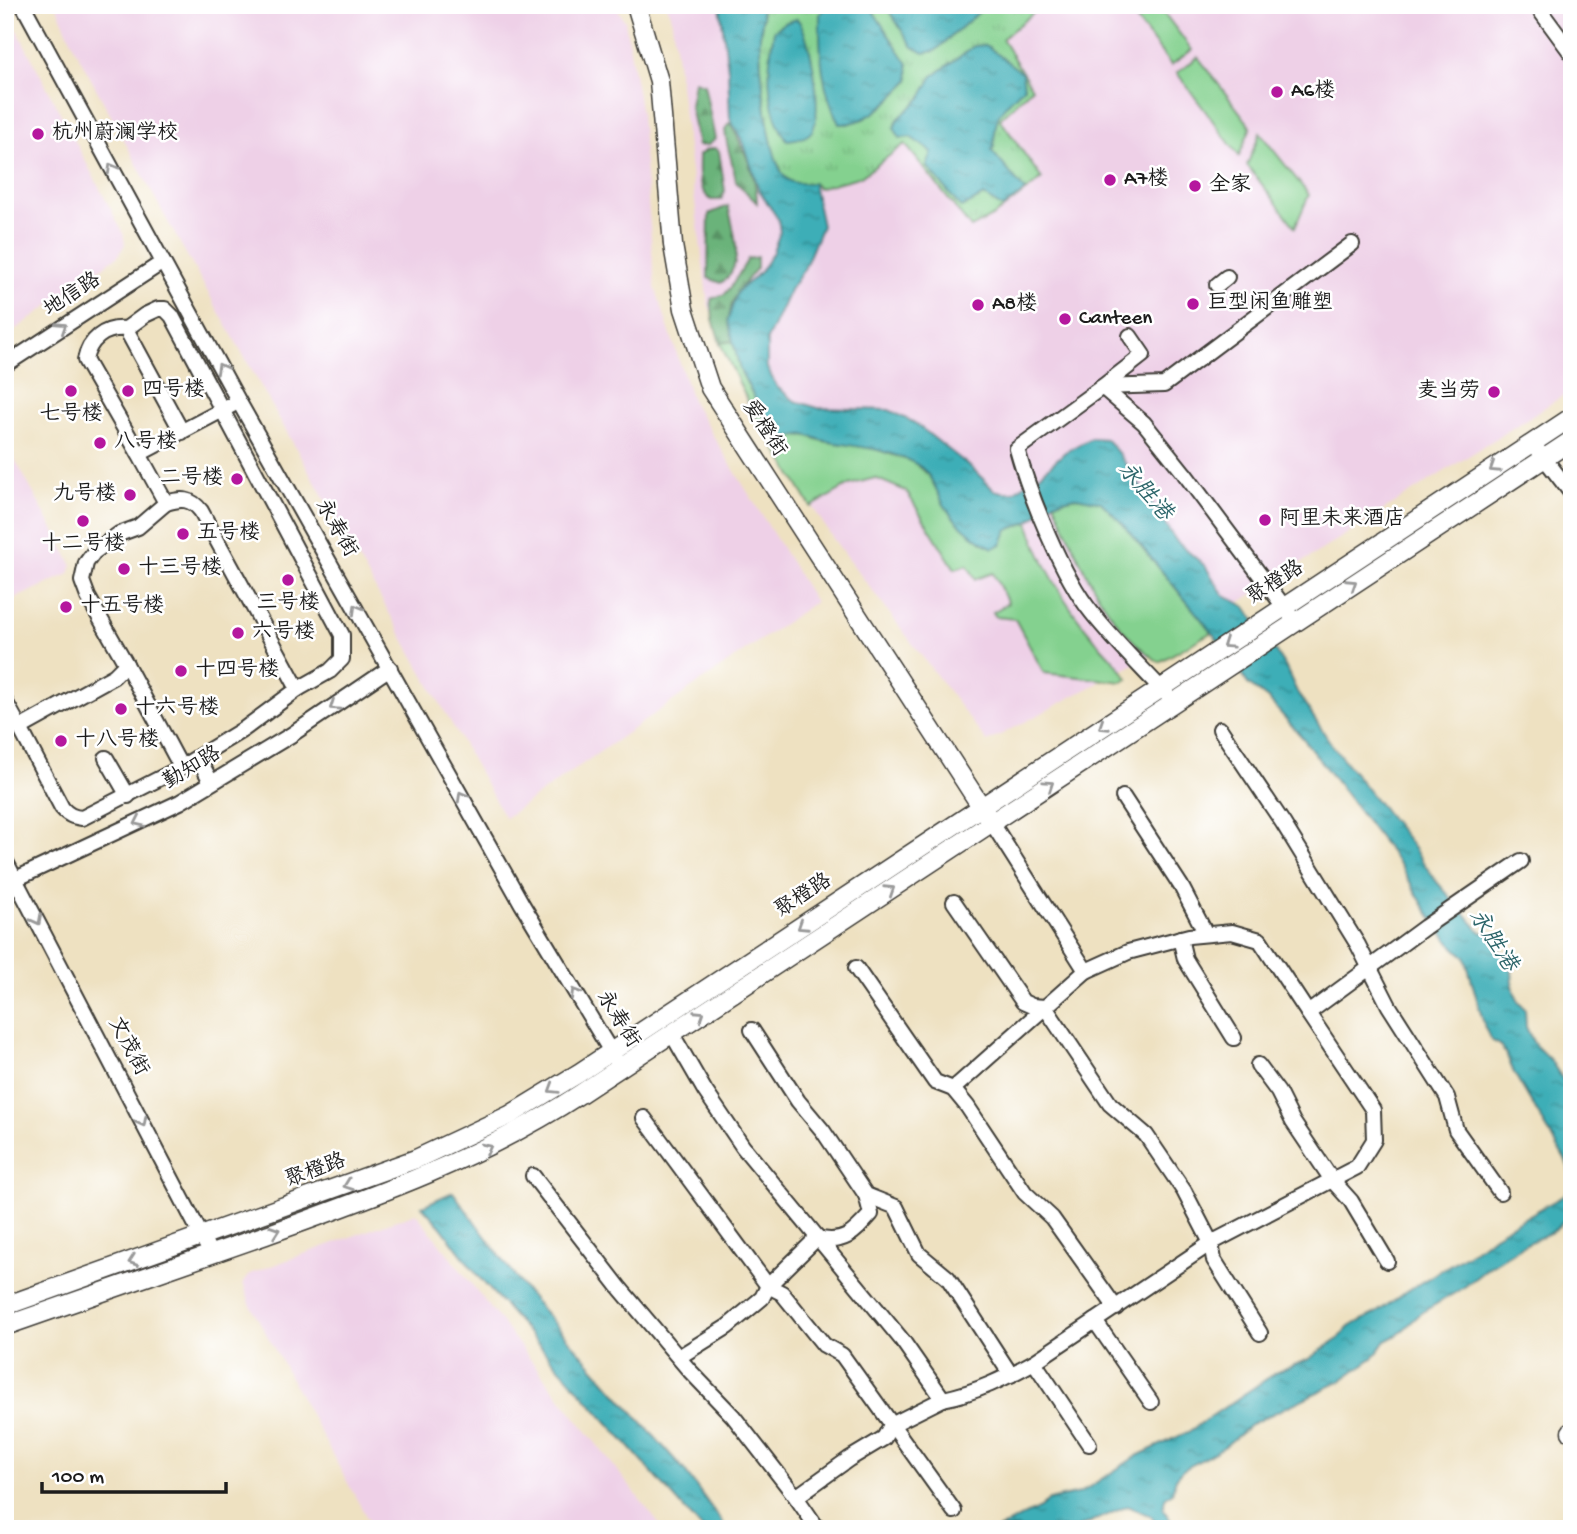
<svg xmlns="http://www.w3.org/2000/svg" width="1577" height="1534" viewBox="0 0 1577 1534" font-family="'Gochi Hand','LXGW WenKai TC',sans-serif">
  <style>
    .built { fill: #eed0e7 }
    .green { fill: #84d18f; stroke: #507656; stroke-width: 2 }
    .forest { fill: url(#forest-firs); stroke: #44684b; stroke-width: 2 }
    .park { fill: url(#park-tufts); stroke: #507656; stroke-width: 2 }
    .water { fill: url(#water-ripples); stroke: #2c656a; stroke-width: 2 }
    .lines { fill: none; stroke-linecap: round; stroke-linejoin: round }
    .minor-casing { stroke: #3c3a35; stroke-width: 18 }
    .tertiary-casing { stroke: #3c3a35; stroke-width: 21 }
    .minor { stroke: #fff; stroke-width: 14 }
    .tertiary { stroke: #fff; stroke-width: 18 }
    .oneway { stroke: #999 }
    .poi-dot { fill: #b5179e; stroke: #fff; stroke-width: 2.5 }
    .labels { text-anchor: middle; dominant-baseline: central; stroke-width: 5; stroke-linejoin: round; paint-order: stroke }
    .poi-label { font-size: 21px; fill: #1c1c1c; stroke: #fff; text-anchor: start }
    .street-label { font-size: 21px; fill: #1c1c1c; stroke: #fff }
    .water-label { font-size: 23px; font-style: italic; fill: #2c656a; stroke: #fff }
  </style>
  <defs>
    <pattern id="forest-firs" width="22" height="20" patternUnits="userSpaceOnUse" patternTransform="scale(1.75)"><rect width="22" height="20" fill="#6bb37a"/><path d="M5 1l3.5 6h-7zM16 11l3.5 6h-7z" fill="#579163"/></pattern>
    <pattern id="park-tufts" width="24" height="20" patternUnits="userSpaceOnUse" patternTransform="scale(1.75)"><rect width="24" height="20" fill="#84d18f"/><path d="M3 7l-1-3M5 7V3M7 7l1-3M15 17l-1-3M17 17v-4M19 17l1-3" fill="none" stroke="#71b37b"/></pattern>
    <pattern id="water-ripples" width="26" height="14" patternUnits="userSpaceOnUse" patternTransform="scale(1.75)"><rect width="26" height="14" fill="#3daeb7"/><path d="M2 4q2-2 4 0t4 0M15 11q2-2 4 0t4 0" fill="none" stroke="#328d94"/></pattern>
  </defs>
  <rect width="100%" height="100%" fill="#fff"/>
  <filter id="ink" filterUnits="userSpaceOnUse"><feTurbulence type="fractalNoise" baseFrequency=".0143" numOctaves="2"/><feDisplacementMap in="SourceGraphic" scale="14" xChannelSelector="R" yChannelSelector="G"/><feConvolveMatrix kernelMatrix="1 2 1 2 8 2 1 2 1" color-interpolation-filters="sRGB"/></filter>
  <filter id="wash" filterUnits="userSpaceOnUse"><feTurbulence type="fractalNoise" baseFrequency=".00686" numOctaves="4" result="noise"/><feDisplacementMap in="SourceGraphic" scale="28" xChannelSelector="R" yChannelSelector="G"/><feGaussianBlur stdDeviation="1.57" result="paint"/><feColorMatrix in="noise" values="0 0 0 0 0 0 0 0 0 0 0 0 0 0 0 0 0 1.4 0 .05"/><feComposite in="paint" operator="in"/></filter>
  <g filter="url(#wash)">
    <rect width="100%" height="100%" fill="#eee1c1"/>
    <g class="built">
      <path d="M56 5H615L625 21 641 114 655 287 693 403 815 602 505 818 167 220 76 51Z"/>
      <path d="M666 5H1572V390L1185 637 987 742 834 540 749 409 708 304 671 14Z"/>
      <path d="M5 7 123 233 125 244 118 256 5 337Z"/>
      <path d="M5 441 72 564 69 574 5 603Z"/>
      <path d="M416 1213 663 1529H373L250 1304 243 1283 252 1273Z"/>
    </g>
    <g class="green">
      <path d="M1126 6 1164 13 1192 50 1171 65Z"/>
      <path d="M1198 57 1251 127 1239 156 1177 73Z"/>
      <path d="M1260 133 1309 195 1295 227 1247 165Z"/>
      <path d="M733 341 740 370 773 433 784 439 805 435 823 441 872 448 914 462 932 479 949 512 959 523 982 542 1001 544 1007 530 1028 522C1043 567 1066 606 1096 641 1107 654 1120 665 1128 679L1122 682 1044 673 1015 619 996 617 993 612 1008 603 993 573 976 579 967 565 955 569 906 491 875 478 849 485 811 507 749 404 720 343Z"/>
      <path d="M1076 497 1100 501 1123 524 1212 632 1159 662C1105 627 1078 558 1054 502Z"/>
    </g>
    <g class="forest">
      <path d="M694 81 704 84 715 139 708 145 698 146 690 106Z"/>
      <path d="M730 123C743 146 757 176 757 203L736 182C734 164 726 148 725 129Z"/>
      <path d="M715 148 719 151 725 191 721 200H711C696 188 699 172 699 155L706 150Z"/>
      <path d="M728 206C734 231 746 266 721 283L708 278 709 214Z"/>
      <path d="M757 257V268C734 295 724 305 733 341L720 343 713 319 711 299 725 294 731 287 748 259Z"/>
    </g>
    <path class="park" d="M759 5H1043L1002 39 1032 88 1000 119 1042 179 994 216 971 228 905 144 862 176 818 188 813 183C805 183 793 185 787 179 768 164 759 62 760 36 761 24 765 16 759 5Z"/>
    <g class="water">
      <path d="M720 5H759C765 16 761 24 760 36 759 62 768 164 787 179 793 185 805 183 813 183L822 226 804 269 790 290 767 340V368L777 387 795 401 818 408 889 410 915 423 973 469 994 490 1002 492H1013L1041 474 1065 452 1091 438 1106 439 1119 454 1177 542 1205 566 1223 594 1246 607 1285 666 1297 692 1332 745 1408 840 1436 881 1481 932 1490 934 1512 970 1513 987 1519 1003 1525 1009 1526 1027 1534 1044 1551 1061 1572 1094V1212L1554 1231 1526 1244 1489 1267 1463 1288 1421 1313 1398 1335 1386 1341 1374 1357 1339 1382 1253 1423 1224 1447 1183 1470 1176 1478 1172 1492 1165 1498 1163 1509 1176 1529H1159L1151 1516 1128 1506 1074 1529H998L1040 1508 1049 1500 1080 1493 1137 1456 1188 1432 1277 1372 1307 1360 1339 1338 1349 1327 1376 1313 1407 1291 1482 1245 1494 1235 1563 1196 1570 1189V1171L1566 1161 1514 1073 1507 1056 1500 1045 1491 1040 1485 1028 1465 957 1450 943 1425 908 1400 865 1302 737 1269 700 1248 684 1212 632 1123 524 1101 502 1076 497 1054 502 1028 522 1007 530 1002 544 993 548C974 538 952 521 942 501 934 486 930 471 914 463 887 449 859 447 830 442 821 441 812 436 804 435 791 435 785 442 773 433L740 370 728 320 737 292 759 273 772 254 780 232 778 219 759 190 744 144 730 119 728 70Z"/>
      <path d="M827 5H869L908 64 909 80C892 100 866 126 839 124 822 90 819 52 820 14Z"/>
      <path d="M885 5H987L935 51 924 53 913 47Z"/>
      <path d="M797 19C811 33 824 114 812 131 806 139 796 139 787 140 765 109 767 67 774 31L784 23Z"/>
      <path d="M986 45 1022 73 1024 87C1000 112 995 110 994 147L991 150 1025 191 1003 208 984 196 961 208 927 166 932 152 910 137 900 138 894 128 898 119 921 98 932 77 974 46Z"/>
      <path d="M453 1192 525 1290 684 1470 727 1529H702L478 1276 440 1226 422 1206Z"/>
    </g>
  </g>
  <g filter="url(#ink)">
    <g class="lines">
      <defs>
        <g id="minor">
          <path d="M23 5 239 402 522 904 616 1060"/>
          <path d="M1536 5 1572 54"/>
          <path d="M1217 285 1227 277"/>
          <path d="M126 329 145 315 158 309H165L172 316 342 635V659L330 671 298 689 201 511C191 498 181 498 166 503L139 454"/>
          <path d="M1130 336 1143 355 1102 387 1144 423 1184 473 1290 615"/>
          <path d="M5 365 163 262"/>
          <path d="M182 432 126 329C104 327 89 340 85 360L139 454 232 405"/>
          <path d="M1538 450 1572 494"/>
          <path d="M126 664 181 767"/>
          <path d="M1168 696C1143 669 1115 642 1092 613 1062 576 1030 496 1017 449L1102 387 1164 385 1352 244"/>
          <path d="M5 701 20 728 114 676 126 664 88 597 82 581 86 563 94 552 119 534 138 527 166 503"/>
          <path d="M20 728 62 808C68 815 73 817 82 818L180 768 198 757 211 782"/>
          <path d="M1220 729 1283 823 1358 945 1389 1006 1447 1097 1456 1130 1500 1192"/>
          <path d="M198 757 244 729 298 689"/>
          <path d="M106 758 128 796"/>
          <path d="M1123 797 1181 886 1206 934"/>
          <path d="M992 823 1086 971 1128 952 1189 936 1232 932 1260 940 1308 1013"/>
          <path d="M5 860 211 1254"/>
          <path d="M5 884 180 802 291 735 390 668"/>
          <path d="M954 902 1023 1002 1032 1006 1045 1007 1110 1104 1146 1135 1184 1191 1211 1243 1214 1260 1260 1333"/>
          <path d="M1180 938 1185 959 1234 1038"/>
          <path d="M856 968 935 1082 953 1089 967 1106 1025 1193 1052 1218 1116 1308"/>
          <path d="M752 1030 798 1101 823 1131 866 1195 896 1207 919 1254 948 1278 1011 1375"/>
          <path d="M672 1034 705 1091 743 1147 902 1340 943 1399C978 1392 1003 1379 1034 1362L1211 1243 1357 1167 1374 1140 1373 1110 1308 1013 1425 927 1521 861"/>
          <path d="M1258 1065 1278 1092 1293 1122 1332 1180 1351 1201 1387 1261"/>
          <path d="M953 1089 1086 971"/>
          <path d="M644 1118 768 1286 782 1293 824 1345 842 1355 954 1511"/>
          <path d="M533 1176 619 1287 689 1370 733 1416 796 1497 818 1529"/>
          <path d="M1095 1321 1151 1402"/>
          <path d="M679 1357 727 1327 762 1298 768 1286 817 1238C844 1245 854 1233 871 1214L866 1195"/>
          <path d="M1034 1362 1089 1444"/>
          <path d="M796 1497 849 1459 884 1438 891 1425 943 1399"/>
        </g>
        <g id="tertiary">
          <path d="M636 5 659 81 673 245 684 309 710 388 988 817"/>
          <path d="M5 1306 416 1159 510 1115 579 1073 1572 417"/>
          <path d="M5 1326C92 1296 179 1265 266 1235 375 1196 482 1158 580 1094L1572 440"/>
          <path d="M1571 1432H1572"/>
        </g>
      </defs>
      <use href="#minor" class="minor-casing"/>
      <use href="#tertiary" class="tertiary-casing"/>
      <use href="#minor" class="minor"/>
      <use href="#tertiary" class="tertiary"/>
    </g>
    <defs><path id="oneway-chevron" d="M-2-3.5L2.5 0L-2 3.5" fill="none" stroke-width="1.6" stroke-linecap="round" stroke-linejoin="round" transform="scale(1.75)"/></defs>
    <g class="oneway">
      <use href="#oneway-chevron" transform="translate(112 168) rotate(-119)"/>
      <use href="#oneway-chevron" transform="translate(62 327) rotate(-33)"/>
      <use href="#oneway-chevron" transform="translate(221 368) rotate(-119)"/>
      <use href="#oneway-chevron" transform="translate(1494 468) rotate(147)"/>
      <use href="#oneway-chevron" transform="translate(1352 584) rotate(-33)"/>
      <use href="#oneway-chevron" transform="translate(357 609) rotate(-120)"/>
      <use href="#oneway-chevron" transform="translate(1227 644) rotate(146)"/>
      <use href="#oneway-chevron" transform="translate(334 706) rotate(146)"/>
      <use href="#oneway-chevron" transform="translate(1103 726) rotate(147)"/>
      <use href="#oneway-chevron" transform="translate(1049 785) rotate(-34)"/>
      <use href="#oneway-chevron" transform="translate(462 796) rotate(-119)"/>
      <use href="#oneway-chevron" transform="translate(139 822) rotate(155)"/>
      <use href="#oneway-chevron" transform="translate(890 890) rotate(-33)"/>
      <use href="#oneway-chevron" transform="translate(37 920) rotate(62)"/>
      <use href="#oneway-chevron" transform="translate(802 926) rotate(147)"/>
      <use href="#oneway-chevron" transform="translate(575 993) rotate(-121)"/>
      <use href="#oneway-chevron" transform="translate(700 1015) rotate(-33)"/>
      <use href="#oneway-chevron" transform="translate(553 1089) rotate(148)"/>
      <use href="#oneway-chevron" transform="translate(142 1122) rotate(63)"/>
      <use href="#oneway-chevron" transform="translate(487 1148) rotate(-27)"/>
      <use href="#oneway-chevron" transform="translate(348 1185) rotate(160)"/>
      <use href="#oneway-chevron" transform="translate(275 1231) rotate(-19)"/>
      <use href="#oneway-chevron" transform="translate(133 1261) rotate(161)"/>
    </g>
  </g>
  <g class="poi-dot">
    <circle cx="1277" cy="92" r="7"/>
    <circle cx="38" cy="134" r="7"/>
    <circle cx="1110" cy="180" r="7"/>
    <circle cx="1195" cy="186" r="7"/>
    <circle cx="1193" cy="304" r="7"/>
    <circle cx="978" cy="305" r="7"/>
    <circle cx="1065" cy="319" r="7"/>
    <circle cx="71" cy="391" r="7"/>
    <circle cx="128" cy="391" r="7"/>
    <circle cx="1494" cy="392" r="7"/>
    <circle cx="100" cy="443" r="7"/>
    <circle cx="237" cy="479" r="7"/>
    <circle cx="130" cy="495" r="7"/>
    <circle cx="1265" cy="520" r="7"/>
    <circle cx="83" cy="521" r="7"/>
    <circle cx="183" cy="534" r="7"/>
    <circle cx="124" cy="569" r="7"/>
    <circle cx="288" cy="580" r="7"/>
    <circle cx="66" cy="607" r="7"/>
    <circle cx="238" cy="633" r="7"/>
    <circle cx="181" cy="671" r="7"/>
    <circle cx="121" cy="709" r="7"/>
    <circle cx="61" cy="741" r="7"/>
  </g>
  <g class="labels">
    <g class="poi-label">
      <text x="1291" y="92">A6楼</text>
      <text x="52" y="134">杭州蔚澜学校</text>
      <text x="1124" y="180">A7楼</text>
      <text x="1209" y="186">全家</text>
      <text x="1207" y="304">巨型闲鱼雕塑</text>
      <text x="992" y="305">A8楼</text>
      <text x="1079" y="319">Canteen</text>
      <text x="142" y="391">四号楼</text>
      <text x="1480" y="392" text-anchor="end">麦当劳</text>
      <text x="71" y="415" text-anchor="middle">七号楼</text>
      <text x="114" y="443">八号楼</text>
      <text x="223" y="479" text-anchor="end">二号楼</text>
      <text x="116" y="495" text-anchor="end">九号楼</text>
      <text x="1279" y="520">阿里未来酒店</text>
      <text x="197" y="534">五号楼</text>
      <text x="83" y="545" text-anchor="middle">十二号楼</text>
      <text x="138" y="569">十三号楼</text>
      <text x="288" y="604" text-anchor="middle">三号楼</text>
      <text x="80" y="607">十五号楼</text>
      <text x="252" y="633">六号楼</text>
      <text x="195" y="671">十四号楼</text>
      <text x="135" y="709">十六号楼</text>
      <text x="75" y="741">十八号楼</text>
    </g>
    <g class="street-label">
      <text transform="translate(73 296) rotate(-33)">地信路</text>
      <text transform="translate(763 429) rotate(57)">爱橙街</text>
      <text transform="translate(335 529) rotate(60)">永寿街</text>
      <text transform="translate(1276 584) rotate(-33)">聚橙路</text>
      <text transform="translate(193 769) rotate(-31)">勤知路</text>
      <text transform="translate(804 897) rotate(-33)">聚橙路</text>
      <text transform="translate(617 1020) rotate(58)">永寿街</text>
      <text transform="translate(127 1047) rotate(62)">文茂街</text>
      <text transform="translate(316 1172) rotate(-20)">聚橙路</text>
    </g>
    <g class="water-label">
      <text transform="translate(1144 492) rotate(49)">永胜港</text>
      <text transform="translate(1492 941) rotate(57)">永胜港</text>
    </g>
  </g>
  <rect width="1577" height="1534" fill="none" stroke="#fff" stroke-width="28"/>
  <path d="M42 1482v10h184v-10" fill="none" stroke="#1c1c1c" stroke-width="3.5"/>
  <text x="52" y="1482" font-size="21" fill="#1c1c1c" stroke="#ffffff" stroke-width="5" paint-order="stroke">100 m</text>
</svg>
